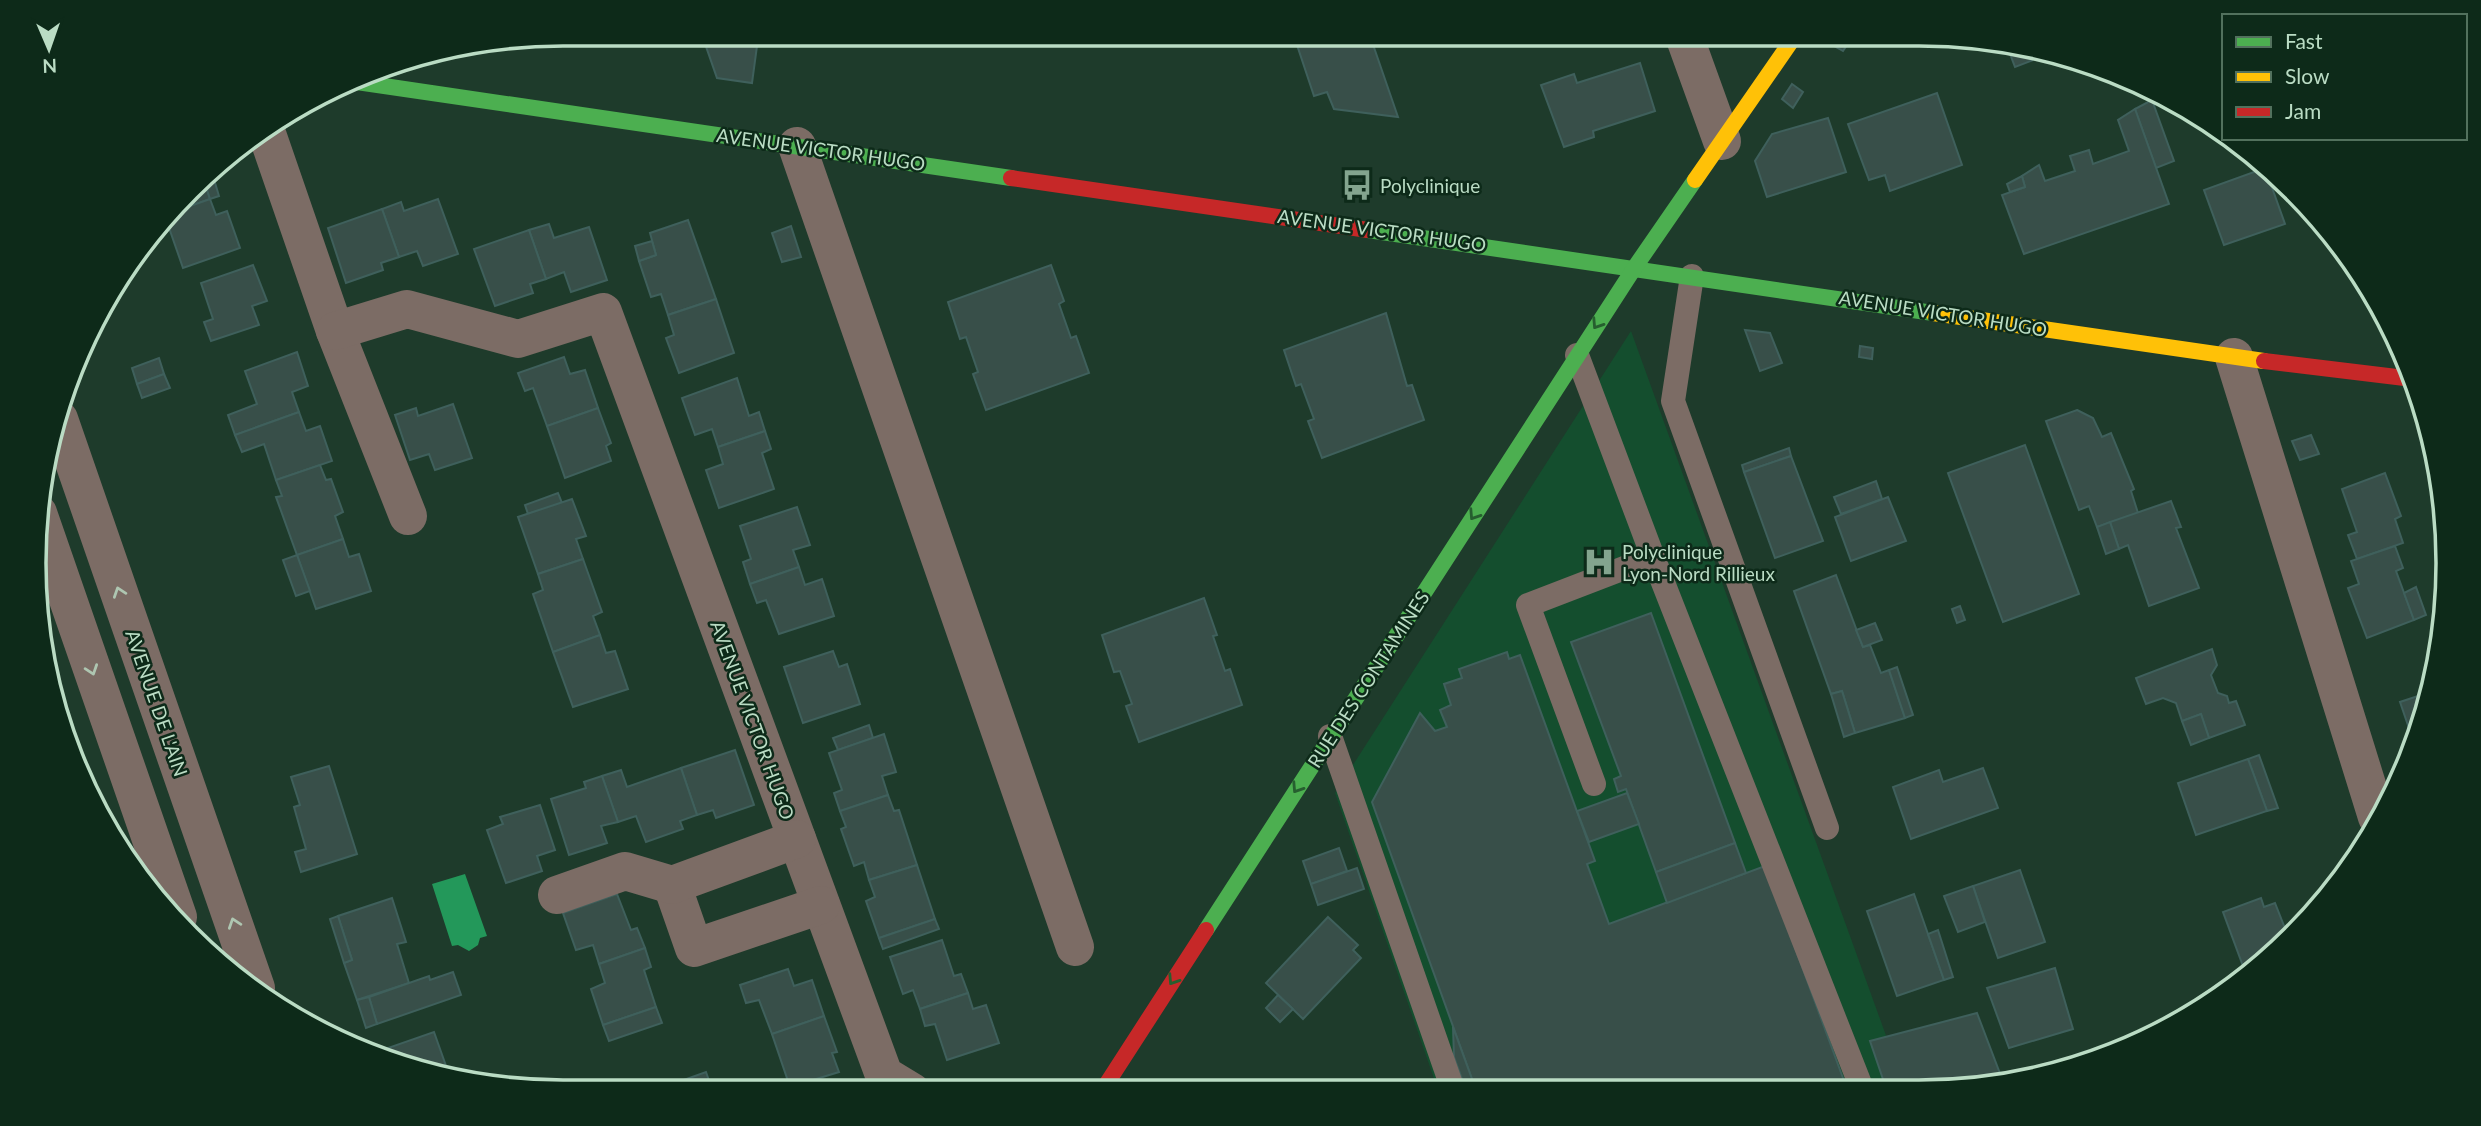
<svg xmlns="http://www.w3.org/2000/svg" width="2481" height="1126" viewBox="0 0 2481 1126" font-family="Lato,sans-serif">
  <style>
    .built { fill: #144e2e }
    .water { fill: #23985a }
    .building { fill: #384f49; stroke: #3f605c; stroke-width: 2 }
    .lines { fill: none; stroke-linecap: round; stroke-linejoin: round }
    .lane { stroke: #7c6c65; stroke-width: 24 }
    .street { stroke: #7c6c65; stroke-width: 38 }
    .fast { stroke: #4caf50; stroke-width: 16 }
    .slow { stroke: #ffc107; stroke-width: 16 }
    .jam { stroke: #c62828; stroke-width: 16 }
    .oneway { stroke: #265f2f }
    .oneway2 { stroke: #aec6b1 }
    .labels { text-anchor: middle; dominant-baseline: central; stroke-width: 5; stroke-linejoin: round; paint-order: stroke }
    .street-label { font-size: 19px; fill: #badcc4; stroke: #0d2a19 }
    .poi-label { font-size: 19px; fill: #badcc4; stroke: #0d2a19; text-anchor: start }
    .rim { fill: none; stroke: #badcc4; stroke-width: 3.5 }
  </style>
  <rect width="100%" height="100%" fill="#1e3b2b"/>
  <path class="built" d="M1631 331 1905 1088 1438 1090 1335 793Z"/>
  <path class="water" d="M465 874 487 936 480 938 478 945 469 951 458 945 452 946 432 884Z"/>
  <g class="building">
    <path d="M1293 33H1369L1398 117 1334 109 1327 92 1314 96Z"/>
    <path d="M1843 33H1855L1843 51 1834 46Z"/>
    <path d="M702 35 757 46 752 83 717 78Z"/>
    <path d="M2015 43 2042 50 2044 56 2015 67 2007 46Z"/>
    <path d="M1640 63 1655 111 1593 131 1594 137 1564 147 1541 85 1574 74 1577 83Z"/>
    <path d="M1792 84 1803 92 1793 108 1782 99Z"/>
    <path d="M1937 93 1962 165 1890 191 1885 175 1869 180 1848 124Z"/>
    <path d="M2152 100 2174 161 2156 168 2135 109Z"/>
    <path d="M2135 109 2169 204 2024 254 2002 195 2025 187 2022 176 2039 165 2045 181 2075 171 2070 156 2089 150 2093 164 2129 151 2118 120Z"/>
    <path d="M1828 118 1846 172 1767 197 1755 161 1772 134Z"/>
    <path d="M2265 168 2285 224 2224 245 2204 190Z"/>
    <path d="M210 169 213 176 204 180 210 199 176 211Z"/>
    <path d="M213 176 219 196 210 199 204 180Z"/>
    <path d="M2022 176 2025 187 2010 192 2007 184Z"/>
    <path d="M210 199 216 215 227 211 240 248 183 268 167 222 176 211Z"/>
    <path d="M438 199 458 254 423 266 417 251 399 257 382 209 401 202 404 211Z"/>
    <path d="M382 209 399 257 381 263 383 270 346 283 328 228Z"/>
    <path d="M688 220 716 299 668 315 661 294 651 297 639 261 656 255 650 233Z"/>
    <path d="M549 224 554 238 589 227 607 280 571 292 564 272 546 279 529 230Z"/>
    <path d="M791 226 801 257 782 262 772 233Z"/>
    <path d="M529 230 546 279 530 284 533 293 495 306 474 249Z"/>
    <path d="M652 241 656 255 639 261 635 246Z"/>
    <path d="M253 265 267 301 252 306 259 325 211 341 204 322 213 319 201 283Z"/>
    <path d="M1051 265 1064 301 1059 304 1071 338 1076 336 1089 373 986 410 973 374 978 372 966 337 960 339 948 302Z"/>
    <path d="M716 299 734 353 679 373 666 338 674 335 668 315Z"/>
    <path d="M1386 313 1407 386 1412 385 1424 420 1322 458 1308 421 1314 419 1301 384 1296 386 1284 350Z"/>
    <path d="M1745 330 1770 333 1782 363 1760 371Z"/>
    <path d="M1860 346 1873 348 1872 359 1859 357Z"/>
    <path d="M297 352 308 386 292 392 299 412 235 435 228 415 257 404 245 371Z"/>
    <path d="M564 357 570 374 585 370 598 408 547 426 533 388 525 391 518 373Z"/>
    <path d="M159 358 164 374 137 384 132 368Z"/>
    <path d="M164 374 170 388 142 398 137 384Z"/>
    <path d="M737 378 749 416 759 412 765 431 718 447 712 429 695 435 682 398Z"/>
    <path d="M453 404 472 458 435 470 429 454 410 460 395 415 416 408 418 416Z"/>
    <path d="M598 408 611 443 606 446 611 461 565 478 547 426Z"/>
    <path d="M2077 410 2093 418 2102 437 2111 433 2134 489 2131 491 2138 513 2097 527 2089 506 2079 510 2046 421Z"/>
    <path d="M299 412 306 431 320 426 332 461 276 480 264 444 242 452 235 435Z"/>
    <path d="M765 431 771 449 762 453 774 489 719 508 706 470 723 464 718 447Z"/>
    <path d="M2311 435 2319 454 2300 460 2292 441Z"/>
    <path d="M2025 445 2079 594 2003 622 1948 473Z"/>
    <path d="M1789 448 1791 456 1744 472 1742 465Z"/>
    <path d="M1791 456 1823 541 1775 558 1744 472Z"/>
    <path d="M320 465 326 480 331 479 343 512 335 516 343 539 297 555 276 497 282 496 276 480Z"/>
    <path d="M2385 473 2401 516 2395 519 2403 543 2357 559 2348 535 2357 532 2342 489Z"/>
    <path d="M1876 481 1882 499 1841 514 1834 497Z"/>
    <path d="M558 493 562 503 528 514 525 505Z"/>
    <path d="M1888 497 1906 541 1851 561 1835 517Z"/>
    <path d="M572 499 586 536 576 539 583 559 538 574 518 517Z"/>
    <path d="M2171 501 2181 527 2176 528 2199 588 2149 606 2128 545 2119 549 2110 522Z"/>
    <path d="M797 507 810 545 793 550 799 567 750 584 743 562 751 559 740 526Z"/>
    <path d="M2110 522 2119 549 2106 554 2097 527Z"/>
    <path d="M343 539 349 557 359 554 371 591 316 609 297 555Z"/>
    <path d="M2395 546 2403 568 2396 571 2414 620 2367 638 2348 588 2359 584 2351 561Z"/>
    <path d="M297 555 310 591 296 596 283 560Z"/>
    <path d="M583 559 602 612 593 616 600 635 553 652 533 594 543 590 538 574Z"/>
    <path d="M799 567 805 585 822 579 834 616 779 634 766 600 757 603 750 584Z"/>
    <path d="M1836 575 1863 647 1870 645 1881 673 1889 670 1905 718 1855 733 1842 691 1831 694 1794 591Z"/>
    <path d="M2416 587 2426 615 2414 620 2404 593Z"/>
    <path d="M1204 598 1217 635 1213 636 1225 671 1230 669 1242 705 1139 742 1126 706 1132 704 1120 671 1114 672 1102 635Z"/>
    <path d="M1960 606 1965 620 1957 623 1952 609Z"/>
    <path d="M1651 613 1735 843 1656 872 1626 789 1618 792 1614 779 1621 776 1571 642Z"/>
    <path d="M1875 623 1882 640 1863 647 1856 630Z"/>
    <path d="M600 635 606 653 615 651 628 689 573 707 553 652Z"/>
    <path d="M2212 649 2217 665 2211 675 2218 693 2227 696 2229 703 2236 701 2245 725 2209 738 2201 714 2182 721 2176 703 2163 698 2146 704 2136 678Z"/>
    <path d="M833 651 839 667 847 664 860 704 803 723 784 667Z"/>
    <path d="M1507 652 1509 659 1520 655 1595 861 1587 864 1609 924 1765 866 1847 1089 1476 1090 1372 802 1420 713 1435 731 1447 727 1440 710 1451 705 1444 684 1462 678 1459 669Z"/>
    <path d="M1897 667 1913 715 1905 718 1889 670Z"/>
    <path d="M1842 691 1855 733 1844 737 1831 694Z"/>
    <path d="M2430 692 2414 743 2400 702Z"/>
    <path d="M2201 714 2209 738 2191 745 2182 721Z"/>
    <path d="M869 725 873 738 838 750 833 738Z"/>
    <path d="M884 734 896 772 882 776 888 795 840 811 834 793 842 790 829 753Z"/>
    <path d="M735 750 754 805 716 818 713 810 697 815 681 768Z"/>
    <path d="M2259 755 2278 808 2267 811 2248 759Z"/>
    <path d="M2248 759 2267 811 2196 835 2178 783Z"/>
    <path d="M329 766 357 854 301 872 295 852 306 849 294 807 300 805 291 777Z"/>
    <path d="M681 768 697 815 680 821 683 829 646 842 636 816 618 822 602 776 621 770 627 787Z"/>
    <path d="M1983 768 1998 808 1911 839 1893 787 1939 770 1943 782Z"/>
    <path d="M602 776 618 822 601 826 607 843 569 855 551 799 586 788 584 782Z"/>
    <path d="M1627 793 1639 824 1589 842 1577 811Z"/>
    <path d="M888 795 894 811 899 810 917 865 869 880 864 862 854 866 841 829 846 827 840 811Z"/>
    <path d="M540 805 555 850 537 856 542 871 506 883 487 830 503 824 500 817Z"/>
    <path d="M1735 843 1746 873 1667 903 1656 872Z"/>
    <path d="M1339 848 1347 871 1311 884 1303 861Z"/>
    <path d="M917 865 935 919 879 938 866 901 875 897 869 880Z"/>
    <path d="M1357 868 1364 889 1318 905 1311 884Z"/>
    <path d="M2020 870 2045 942 1998 958 1973 886Z"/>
    <path d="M1973 886 1985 922 1958 932 1944 896Z"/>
    <path d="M617 894 631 930 637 928 645 948 599 964 593 945 576 950 563 913Z"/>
    <path d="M1914 894 1944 980 1897 996 1867 911Z"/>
    <path d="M392 898 406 942 397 944 409 983 357 1000 344 963 352 960 338 916Z"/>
    <path d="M2261 898 2264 907 2275 903 2288 936 2247 977 2223 912Z"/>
    <path d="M338 916 352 960 344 963 330 919Z"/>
    <path d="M1328 917 1358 945 1353 950 1361 958 1303 1019 1266 983Z"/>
    <path d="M935 919 939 929 883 949 879 938Z"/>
    <path d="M1938 930 1953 977 1944 980 1928 934Z"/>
    <path d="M942 940 954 976 961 974 968 993 920 1009 913 990 903 994 890 957Z"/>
    <path d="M645 948 651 967 644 970 656 1007 603 1025 591 989 605 983 599 964Z"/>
    <path d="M2055 968 2073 1029 2009 1048 1987 988Z"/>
    <path d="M788 969 794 986 812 980 824 1016 772 1034 759 1000 746 1003 740 985Z"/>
    <path d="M453 972 461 995 377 1024 369 997 429 976 430 980Z"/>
    <path d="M968 993 973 1009 986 1005 999 1043 947 1060 935 1024 925 1026 920 1009Z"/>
    <path d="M1278 995 1293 1009 1280 1022 1266 1008Z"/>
    <path d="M369 997 377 1024 366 1028 357 1000Z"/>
    <path d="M656 1007 662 1023 609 1041 603 1025Z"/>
    <path d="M1977 1013 2004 1084 1988 1088H1886L1870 1041Z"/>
    <path d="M824 1016 837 1052 832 1053 839 1072 790 1087 772 1034Z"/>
    <path d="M1453 1027 1476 1090H1466L1454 1057Z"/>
    <path d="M434 1032 451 1080 389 1061 385 1049Z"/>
    <path d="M706 1072 713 1092H650L695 1076Z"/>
  </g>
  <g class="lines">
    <g class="lane">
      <path d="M1692 276 1673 401 1827 828"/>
      <path d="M1577 355 1653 557 1862 1089"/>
      <path d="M1330 736 1453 1090"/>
      <path d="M1594 784 1528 605 1653 557"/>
    </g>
    <g class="street">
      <path d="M1683 33 1722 141"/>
      <path d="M265 128 335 331 408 516"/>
      <path d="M797 146 1075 947"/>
      <path d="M335 331 407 309 518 339 603 312 884 1075 912 1092"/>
      <path d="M2234 357 2377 817"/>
      <path d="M59 419 256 988"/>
      <path d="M38 513 178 917"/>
      <path d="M672 885 694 948 821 905"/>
      <path d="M557 895 625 871 672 885 797 839"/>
    </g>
    <g class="fast">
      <path d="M350 81 1011 178"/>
      <path d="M1368 230 1933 313"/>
      <path d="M1206 930 1635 267 1695 180"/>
    </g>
    <g class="slow">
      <path d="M1695 180 1797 33"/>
      <path d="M1933 313 2264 361"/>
    </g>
    <g class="jam">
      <path d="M1011 178 1368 230"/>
      <path d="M2264 361 2413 379"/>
      <path d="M1102 1091 1206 930"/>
    </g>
  </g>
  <defs><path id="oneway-chevron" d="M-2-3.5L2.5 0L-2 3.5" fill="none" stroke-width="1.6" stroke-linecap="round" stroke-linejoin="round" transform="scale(1.75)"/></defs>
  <g class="oneway">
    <use href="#oneway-chevron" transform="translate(1597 324) rotate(123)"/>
    <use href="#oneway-chevron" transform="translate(1474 515) rotate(123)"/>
    <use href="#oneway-chevron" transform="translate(1297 788) rotate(123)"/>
    <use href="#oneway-chevron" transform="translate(1173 980) rotate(123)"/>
  </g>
  <g class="oneway2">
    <use href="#oneway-chevron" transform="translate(119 592) rotate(-109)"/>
    <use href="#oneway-chevron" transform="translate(92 670) rotate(71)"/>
    <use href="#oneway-chevron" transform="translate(234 923) rotate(-109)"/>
  </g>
  <defs>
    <symbol id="bus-bare" viewBox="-9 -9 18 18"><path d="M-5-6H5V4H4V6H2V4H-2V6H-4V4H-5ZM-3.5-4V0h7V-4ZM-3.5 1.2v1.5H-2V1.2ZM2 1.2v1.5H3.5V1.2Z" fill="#83a48e" stroke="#0d2a19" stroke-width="2.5" paint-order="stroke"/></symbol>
    <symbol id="hospital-bare" viewBox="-9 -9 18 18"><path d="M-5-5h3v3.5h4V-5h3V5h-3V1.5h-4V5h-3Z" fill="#83a48e" stroke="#0d2a19" stroke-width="2.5" paint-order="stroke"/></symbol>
  </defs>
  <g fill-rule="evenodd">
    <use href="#bus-bare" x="1335" y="163" width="44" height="44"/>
    <use href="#hospital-bare" x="1577" y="540" width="44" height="44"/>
  </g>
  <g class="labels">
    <g class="street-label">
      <text transform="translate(821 149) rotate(8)">AVENUE VICTOR HUGO</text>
      <text transform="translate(1382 230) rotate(8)">AVENUE VICTOR HUGO</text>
      <text transform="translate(1943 313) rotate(9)">AVENUE VICTOR HUGO</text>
      <text transform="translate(1368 679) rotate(-57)">RUE DES CONTAMINES</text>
      <text transform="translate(157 703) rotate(71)">AVENUE DE L'AIN</text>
      <text transform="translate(753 720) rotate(70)">AVENUE VICTOR HUGO</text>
    </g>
    <g class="poi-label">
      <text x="1380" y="185">Polyclinique</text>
      <text x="1622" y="551">Polyclinique<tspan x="1622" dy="22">Lyon-Nord Rillieux</tspan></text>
    </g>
  </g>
  <path d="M0 0H2481V1126H0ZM563 46H1919A517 517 0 0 1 2436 563V563A517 517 0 0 1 1919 1080H563A517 517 0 0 1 46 563V563A517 517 0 0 1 563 46Z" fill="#0d2a19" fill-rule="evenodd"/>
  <path class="rim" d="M563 46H1919A517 517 0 0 1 2436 563V563A517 517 0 0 1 1919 1080H563A517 517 0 0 1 46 563V563A517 517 0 0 1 563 46Z"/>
  <rect x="2222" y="14" width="245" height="126" fill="#0d2a19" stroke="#52715d" stroke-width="2"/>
  <rect x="2236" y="37" width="35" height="10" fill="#4caf50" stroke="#52715d" stroke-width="2"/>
  <text x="2285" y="49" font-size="21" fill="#badcc4">Fast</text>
  <rect x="2236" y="72" width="35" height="10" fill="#ffc107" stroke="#52715d" stroke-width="2"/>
  <text x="2285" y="84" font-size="21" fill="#badcc4">Slow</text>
  <rect x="2236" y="107" width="35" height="10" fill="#c62828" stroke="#52715d" stroke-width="2"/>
  <text x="2285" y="119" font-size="21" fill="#badcc4">Jam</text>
  <g transform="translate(49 49) rotate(178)" stroke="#0d2a19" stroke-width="5" paint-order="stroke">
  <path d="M0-5L12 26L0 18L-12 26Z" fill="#badcc4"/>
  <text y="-10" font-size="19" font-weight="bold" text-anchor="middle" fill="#badcc4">N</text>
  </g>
</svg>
